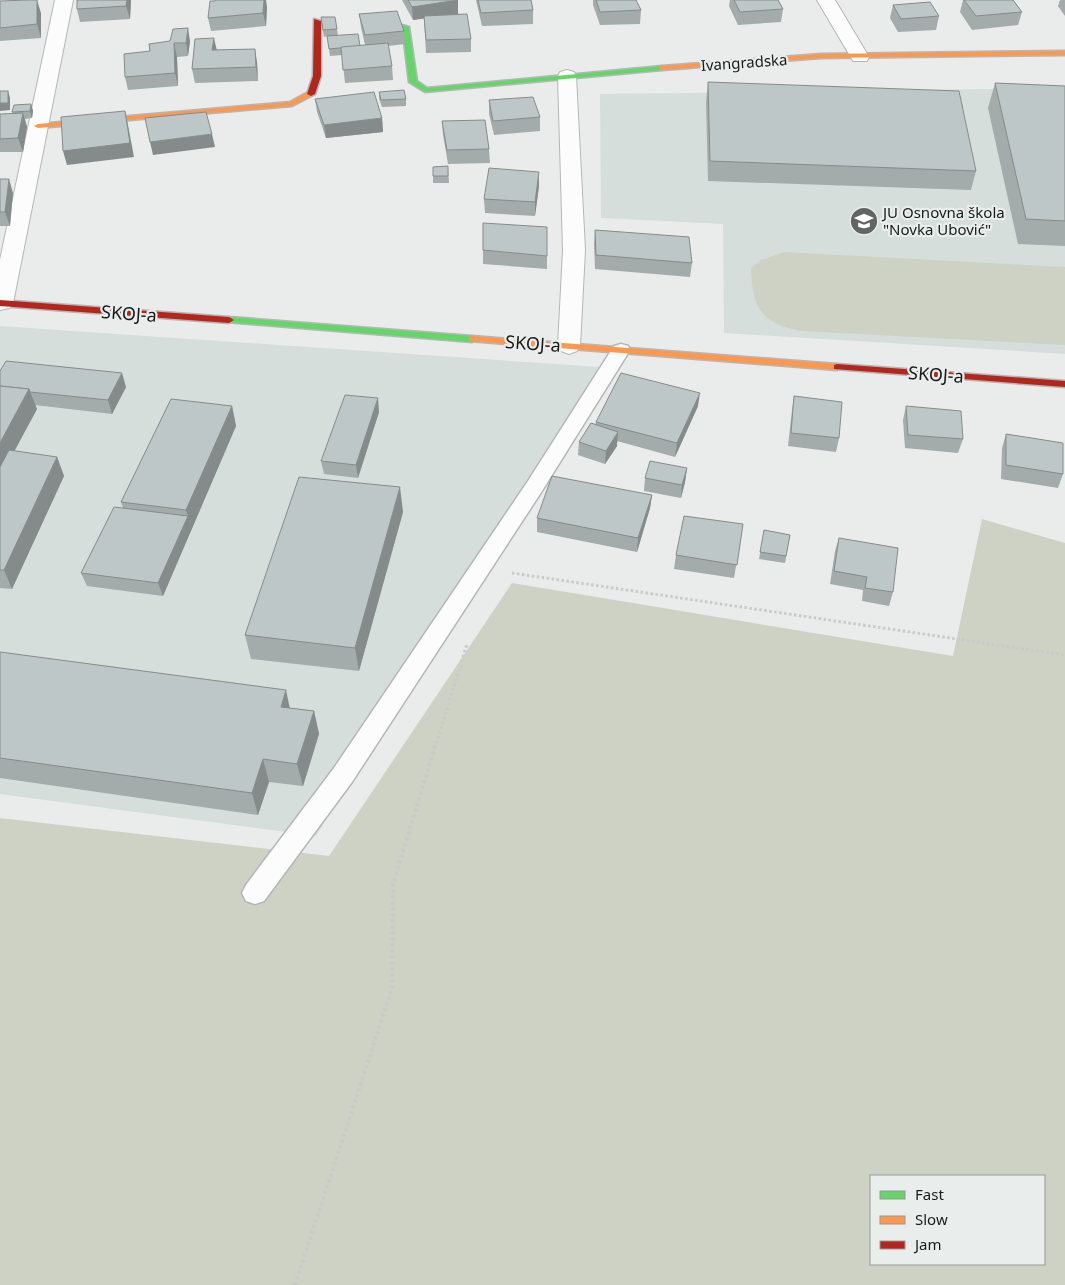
<svg xmlns="http://www.w3.org/2000/svg" width="1065" height="1285" viewBox="0 0 1065 1285" font-family="'Noto Sans',sans-serif">
  <style>
    .built { fill: #d6dedb }
    .green { fill: #ced2c4; fill-rule: evenodd }
    .lines { fill: none; stroke-linecap: round; stroke-linejoin: round }
    .lane-casing { stroke: #b5b7b6; stroke-width: 3 }
    .street-casing { stroke: #b5b7b6; stroke-width: 2 }
    .fast-casing { stroke: #b5b7b6; stroke-width: 3 }
    .slow-casing { stroke: #b5b7b6; stroke-width: 3 }
    .jam-casing { stroke: #b5b7b6; stroke-width: 3 }
    .path-far1 { stroke: #c9caca; stroke-width: 3; stroke-dasharray: 2.5 2.5; stroke-linecap: butt }
    .path { stroke: #c9caca; stroke-width: 4; stroke-dasharray: 3 3; stroke-linecap: butt }
    .lane { fill: #fcfcfc; fill-rule: evenodd }
    .street { fill: #fcfcfc; fill-rule: evenodd }
    .fast { fill: #63d668; fill-rule: evenodd }
    .slow { fill: #ff974d; fill-rule: evenodd }
    .jam { fill: #b3261e; fill-rule: evenodd }
    .wall { fill: #a3abab }
    .shaded-wall { fill: #858b8b }
    .building { fill: #bec7c7; stroke: #858b8b }
    .labels { text-anchor: middle; dominant-baseline: central; stroke-width: 4.5; stroke-linejoin: round; paint-order: stroke }
    .far-street-label { font-size: 15px; fill: #1a1c1b; stroke: #e9edeb }
    .far-poi-label { font-size: 15px; fill: #1a1c1b; stroke: #e9edeb; text-anchor: start }
    .street-label { font-size: 18px; fill: #1a1c1b; stroke: #e9edeb }
  </style>
  <rect width="100%" height="100%" fill="#eaeceb"/>
  <g class="built">
    <path d="M1065 88V354L724 333 723 224 601 218 600 94Z"/>
    <path d="M0 326 600 367 316 836 0 794Z"/>
  </g>
  <g class="green">
    <path d="M784 252 1065 267V345L802 331C761 324 752 308 751 268L761 260Z"/>
    <path d="M982 519 1065 543V1285H0V818L329 856 512 583 953 656ZM871 1176H1044V1264H871Z"/>
  </g>
  <g class="lines">
    <defs>
      <path id="lane" d="M621 344 628 346 630 350 542 491 352 782 264 901 255 904 246 901 242 893 246 885 334 768 528 481 614 346Z"/>
      <g id="street">
        <path d="M55 0H73L13 303 10 308 0 310V260Z"/>
        <path d="M817 0H835L869 57 867 61H853Z"/>
        <path d="M567 70 574 72 576 76 585 250 580 346 577 351 569 354 561 351 558 346 563 250 558 76 560 72Z"/>
      </g>
      <g id="fast">
        <path d="M402 25 409 27 417 81 427 88 662 66 666 68 662 70 425 92 409 82Z"/>
        <path d="M229 317 472 336 477 339 472 342 226 322V318Z"/>
      </g>
      <g id="slow">
        <path d="M1065 51V55L821 58 662 70 658 68 662 66 821 54Z"/>
        <path d="M308 92 315 94 292 106 38 128 34 126 38 124 290 102Z"/>
        <path d="M472 336 837 364 842 367 837 370 469 341V337Z"/>
      </g>
      <g id="jam">
        <path d="M314 19 321 21V76L315 94 311 96 307 94 313 76Z"/>
        <path d="M0 300 229 317 234 320 229 323 0 306Z"/>
        <path d="M837 364 1065 381V387L834 369V365Z"/>
      </g>
    </defs>
    <use href="#lane" class="lane-casing"/>
    <use href="#street" class="street-casing"/>
    <use href="#fast" class="fast-casing"/>
    <use href="#slow" class="slow-casing"/>
    <use href="#jam" class="jam-casing"/>
    <g class="path-far1">
      <path d="M512 573 1065 655"/>
      <path d="M435 748 467 644"/>
    </g>
    <path class="path" d="M295 1285 392 988 393 884 435 746"/>
    <use href="#lane" class="lane"/>
    <use href="#street" class="street"/>
    <use href="#fast" class="fast"/>
    <use href="#slow" class="slow"/>
    <use href="#jam" class="jam"/>
  </g>
  <g class="wall">
    <path d="M131 0 130 19 80 22 77 9Z"/>
    <path d="M402 0H457L458 14 452 15 471 39V52L426 53 424 18 413 20Z"/>
    <path d="M476 0H531L533 10V24L482 26Z"/>
    <path d="M593 0H636L641 10 640 24 600 25 593 5Z"/>
    <path d="M730 0H778L783 9 781 22 738 25 729 6Z"/>
    <path d="M963 0H1013L1022 12 1018 25 972 30 960 12Z"/>
    <path d="M1060 0H1065V16L1058 6Z"/>
    <path d="M0 1 41 13V38L0 41Z"/>
    <path d="M215 1 267 7 266 26 211 31 208 18Z"/>
    <path d="M893 5 939 16 936 30 898 32 890 18Z"/>
    <path d="M359 14 404 31 405 44 388 46 392 66 393 80 345 83 342 55 330 56 327 36 324 37 321 17 337 29 338 36 360 46 365 45 361 27Z"/>
    <path d="M190 41 188 56 177 57 178 86 128 90 125 77 150 51 149 44Z"/>
    <path d="M217 50 257 62 258 81 195 83 192 69Z"/>
    <path d="M708 82 976 171 971 190 708 181 706 102Z"/>
    <path d="M995 83 1065 86V246L1018 244 988 108Z"/>
    <path d="M379 92 406 99V106L382 107 379 99Z"/>
    <path d="M315 99 382 118 383 132 326 138 317 112Z"/>
    <path d="M489 100 540 117V131L494 135 489 114Z"/>
    <path d="M31 104 33 111 32 118 25 119 27 127 23 152H0V114H13L12 112Z"/>
    <path d="M442 121 489 149 490 163 448 164 443 135Z"/>
    <path d="M448 166 449 183H433V167Z"/>
    <path d="M0 179 13 193 10 226H0Z"/>
    <path d="M539 186 535 216 485 213 484 199Z"/>
    <path d="M595 230 692 263 690 277 595 269 594 244Z"/>
    <path d="M483 250 547 256V269L483 264Z"/>
    <path d="M0 371 126 387 112 414 35 405 37 409 14 451 57 457 64 476 12 589 0 588Z"/>
    <path d="M794 396 839 438 836 452 788 446 792 410Z"/>
    <path d="M232 406 236 426 163 596 87 586 81 573 123 508 121 502Z"/>
    <path d="M698 406 675 457 617 441V446L605 464 578 455 579 442 595 425 596 422Z"/>
    <path d="M906 406 963 439 958 453 905 448 903 420Z"/>
    <path d="M379 412 358 478 324 474 321 461Z"/>
    <path d="M1006 434 1063 474 1058 488 1001 479 1002 448Z"/>
    <path d="M687 468 685 482 681 498 644 491 645 478Z"/>
    <path d="M652 495 650 508 637 552 537 532V518Z"/>
    <path d="M403 512 359 671 251 659 245 635Z"/>
    <path d="M743 524 734 578 674 569 676 555Z"/>
    <path d="M764 530 790 535 785 563 759 559Z"/>
    <path d="M839 538 893 592 889 606 862 601 863 590 830 584 835 551Z"/>
    <path d="M0 652 290 708 314 711 319 734 303 786 269 782 258 815 0 778Z"/>
  </g>
  <g class="shaded-wall">
    <path d="M37 0 41 13V38L37 24Z"/>
    <path d="M127 0H131L130 19 126 6Z"/>
    <path d="M264 0H266L267 7 266 26 263 13Z"/>
    <path d="M458 0V14L413 20 412 7Z"/>
    <path d="M188 28 190 41 188 56 186 43Z"/>
    <path d="M214 38 217 51 212 50Z"/>
    <path d="M174 43 177 57 178 86 175 73Z"/>
    <path d="M255 49 257 62 258 81 256 67Z"/>
    <path d="M8 91 10 98V110L0 111V103Z"/>
    <path d="M31 104 33 111 32 118 30 111Z"/>
    <path d="M125 111 128 125 134 157 67 165 63 151Z"/>
    <path d="M23 113 27 127 23 152 18 138Z"/>
    <path d="M382 118 383 132 326 138 324 125Z"/>
    <path d="M212 134 215 147 153 155 150 142Z"/>
    <path d="M539 172V186L535 216V202Z"/>
    <path d="M9 179 13 193 10 226 5 212Z"/>
    <path d="M122 373 126 387 112 414 108 400Z"/>
    <path d="M29 389 37 409 0 478V443Z"/>
    <path d="M700 393 698 406 675 457 677 443Z"/>
    <path d="M378 398 379 412 358 478 356 465Z"/>
    <path d="M232 406 236 426 163 596 158 583 188 516 186 510Z"/>
    <path d="M618 432 617 446 605 464 606 451Z"/>
    <path d="M57 457 64 476 12 589 4 570Z"/>
    <path d="M687 468 685 482 681 498 682 485Z"/>
    <path d="M400 487 403 512 359 671 355 648Z"/>
    <path d="M652 495 650 508 637 552 638 538Z"/>
    <path d="M286 690 291 714 281 707Z"/>
    <path d="M314 711 319 734 303 786 297 764Z"/>
    <path d="M263 759 269 782 258 815 252 793Z"/>
  </g>
  <g class="building">
    <path d="M28 0H37V24L0 28V1Z"/>
    <path d="M77 0H127L126 6 77 9Z"/>
    <path d="M215 0H264L263 13 208 18 210 1H215Z"/>
    <path d="M408 0H458L412 7Z"/>
    <path d="M478 0H531L533 10 481 13Z"/>
    <path d="M596 0H636L641 10 600 12Z"/>
    <path d="M734 0H778L783 9 740 12Z"/>
    <path d="M964 0H1013L1022 12 976 16Z"/>
    <path d="M930 2 939 16 901 19 893 5Z"/>
    <path d="M397 11 404 31 365 35 359 14Z"/>
    <path d="M467 14 471 39 426 40 424 16Z"/>
    <path d="M321 17H335L337 29 323 30Z"/>
    <path d="M188 28 186 43H174L175 73 125 77 124 54 150 51 149 44 170 41 173 29Z"/>
    <path d="M358 34 360 46 329 49 327 36Z"/>
    <path d="M214 38 212 50 255 49 256 67 192 69 195 39Z"/>
    <path d="M388 43 392 66 343 70 341 47Z"/>
    <path d="M708 82 959 91 976 171 710 161Z"/>
    <path d="M995 83 1065 86V221L1026 219Z"/>
    <path d="M404 90 406 99 381 100 379 92Z"/>
    <rect x="0" y="91" width="8" height="12"/>
    <path d="M374 92 382 118 324 125 315 99Z"/>
    <path d="M533 97 540 117 493 121 489 100Z"/>
    <path d="M31 104 30 111 12 112 14 105Z"/>
    <path d="M125 111 130 143 63 151 61 117Z"/>
    <path d="M206 112 212 134 150 142 145 118Z"/>
    <path d="M23 113 18 138 0 139V114Z"/>
    <path d="M485 120 489 149 447 150 442 121Z"/>
    <path d="M448 166V176H433V167Z"/>
    <path d="M489 168 539 172 535 202 484 199Z"/>
    <path d="M0 179H9L5 212H0Z"/>
    <path d="M483 223 547 227V256L483 250Z"/>
    <path d="M595 230 689 237 692 263 596 255Z"/>
    <path d="M6 361 122 373 108 400 30 392 29 389 0 386V371Z"/>
    <path d="M621 373 700 393 677 443 596 422Z"/>
    <path d="M0 386 29 389 0 443Z"/>
    <path d="M345 395 378 398 356 465 321 461Z"/>
    <path d="M794 396 842 402 839 438 791 433Z"/>
    <path d="M171 399 232 406 186 510 121 502Z"/>
    <path d="M906 406 961 411 963 439 908 435Z"/>
    <path d="M591 423 618 432 606 451 579 442Z"/>
    <path d="M1006 434 1063 443V474L1006 465Z"/>
    <path d="M9 450 57 457 4 570H0V467Z"/>
    <path d="M650 461 687 468 682 485 645 478Z"/>
    <path d="M552 476 652 495 638 538 537 518Z"/>
    <path d="M299 477 400 487 355 648 245 635Z"/>
    <path d="M114 507 188 516 158 583 81 573Z"/>
    <path d="M684 516 743 524 737 565 676 555Z"/>
    <path d="M764 530 790 535 786 556 760 552Z"/>
    <path d="M839 538 898 548 893 592 865 588 867 577 834 571Z"/>
    <path d="M0 652 286 690 281 707 314 711 297 764 263 759 252 793 0 758Z"/>
  </g>
  <defs>
    <symbol id="school-disc" viewBox="-11 -11 22 22"><circle r="9.5" fill="#636564" stroke="#e9edeb"/><path d="M0-5L7-2L0 1L-7-2ZM-4 1L0 2.5L4 1V4Q0 6-4 4Z" fill="#fff"/></symbol>
  </defs>
  <g fill-rule="evenodd">
    <use href="#school-disc" x="848" y="205" width="32" height="32"/>
  </g>
  <g class="labels">
    <g class="far-street-label">
      <text transform="translate(744 62) rotate(-4)">Ivangradska</text>
    </g>
    <g class="far-poi-label">
      <text x="883" y="212">JU Osnovna škola<tspan x="883" dy="17">"Novka Ubović"</tspan></text>
    </g>
    <g class="street-label">
      <text transform="translate(129 313) rotate(4)">SKOJ-a</text>
      <text transform="translate(533 343) rotate(4)">SKOJ-a</text>
      <text transform="translate(936 374) rotate(4)">SKOJ-a</text>
    </g>
  </g>
  <rect x="870" y="1175" width="175" height="90" fill="#e9edeb" stroke="#969998"/>
  <rect x="880" y="1191" width="25" height="8" fill="#63d668" stroke="#969998"/>
  <text x="915" y="1200" font-size="15" fill="#1a1c1b">Fast</text>
  <rect x="880" y="1216" width="25" height="8" fill="#ff974d" stroke="#969998"/>
  <text x="915" y="1225" font-size="15" fill="#1a1c1b">Slow</text>
  <rect x="880" y="1241" width="25" height="8" fill="#b3261e" stroke="#969998"/>
  <text x="915" y="1250" font-size="15" fill="#1a1c1b">Jam</text>
</svg>
